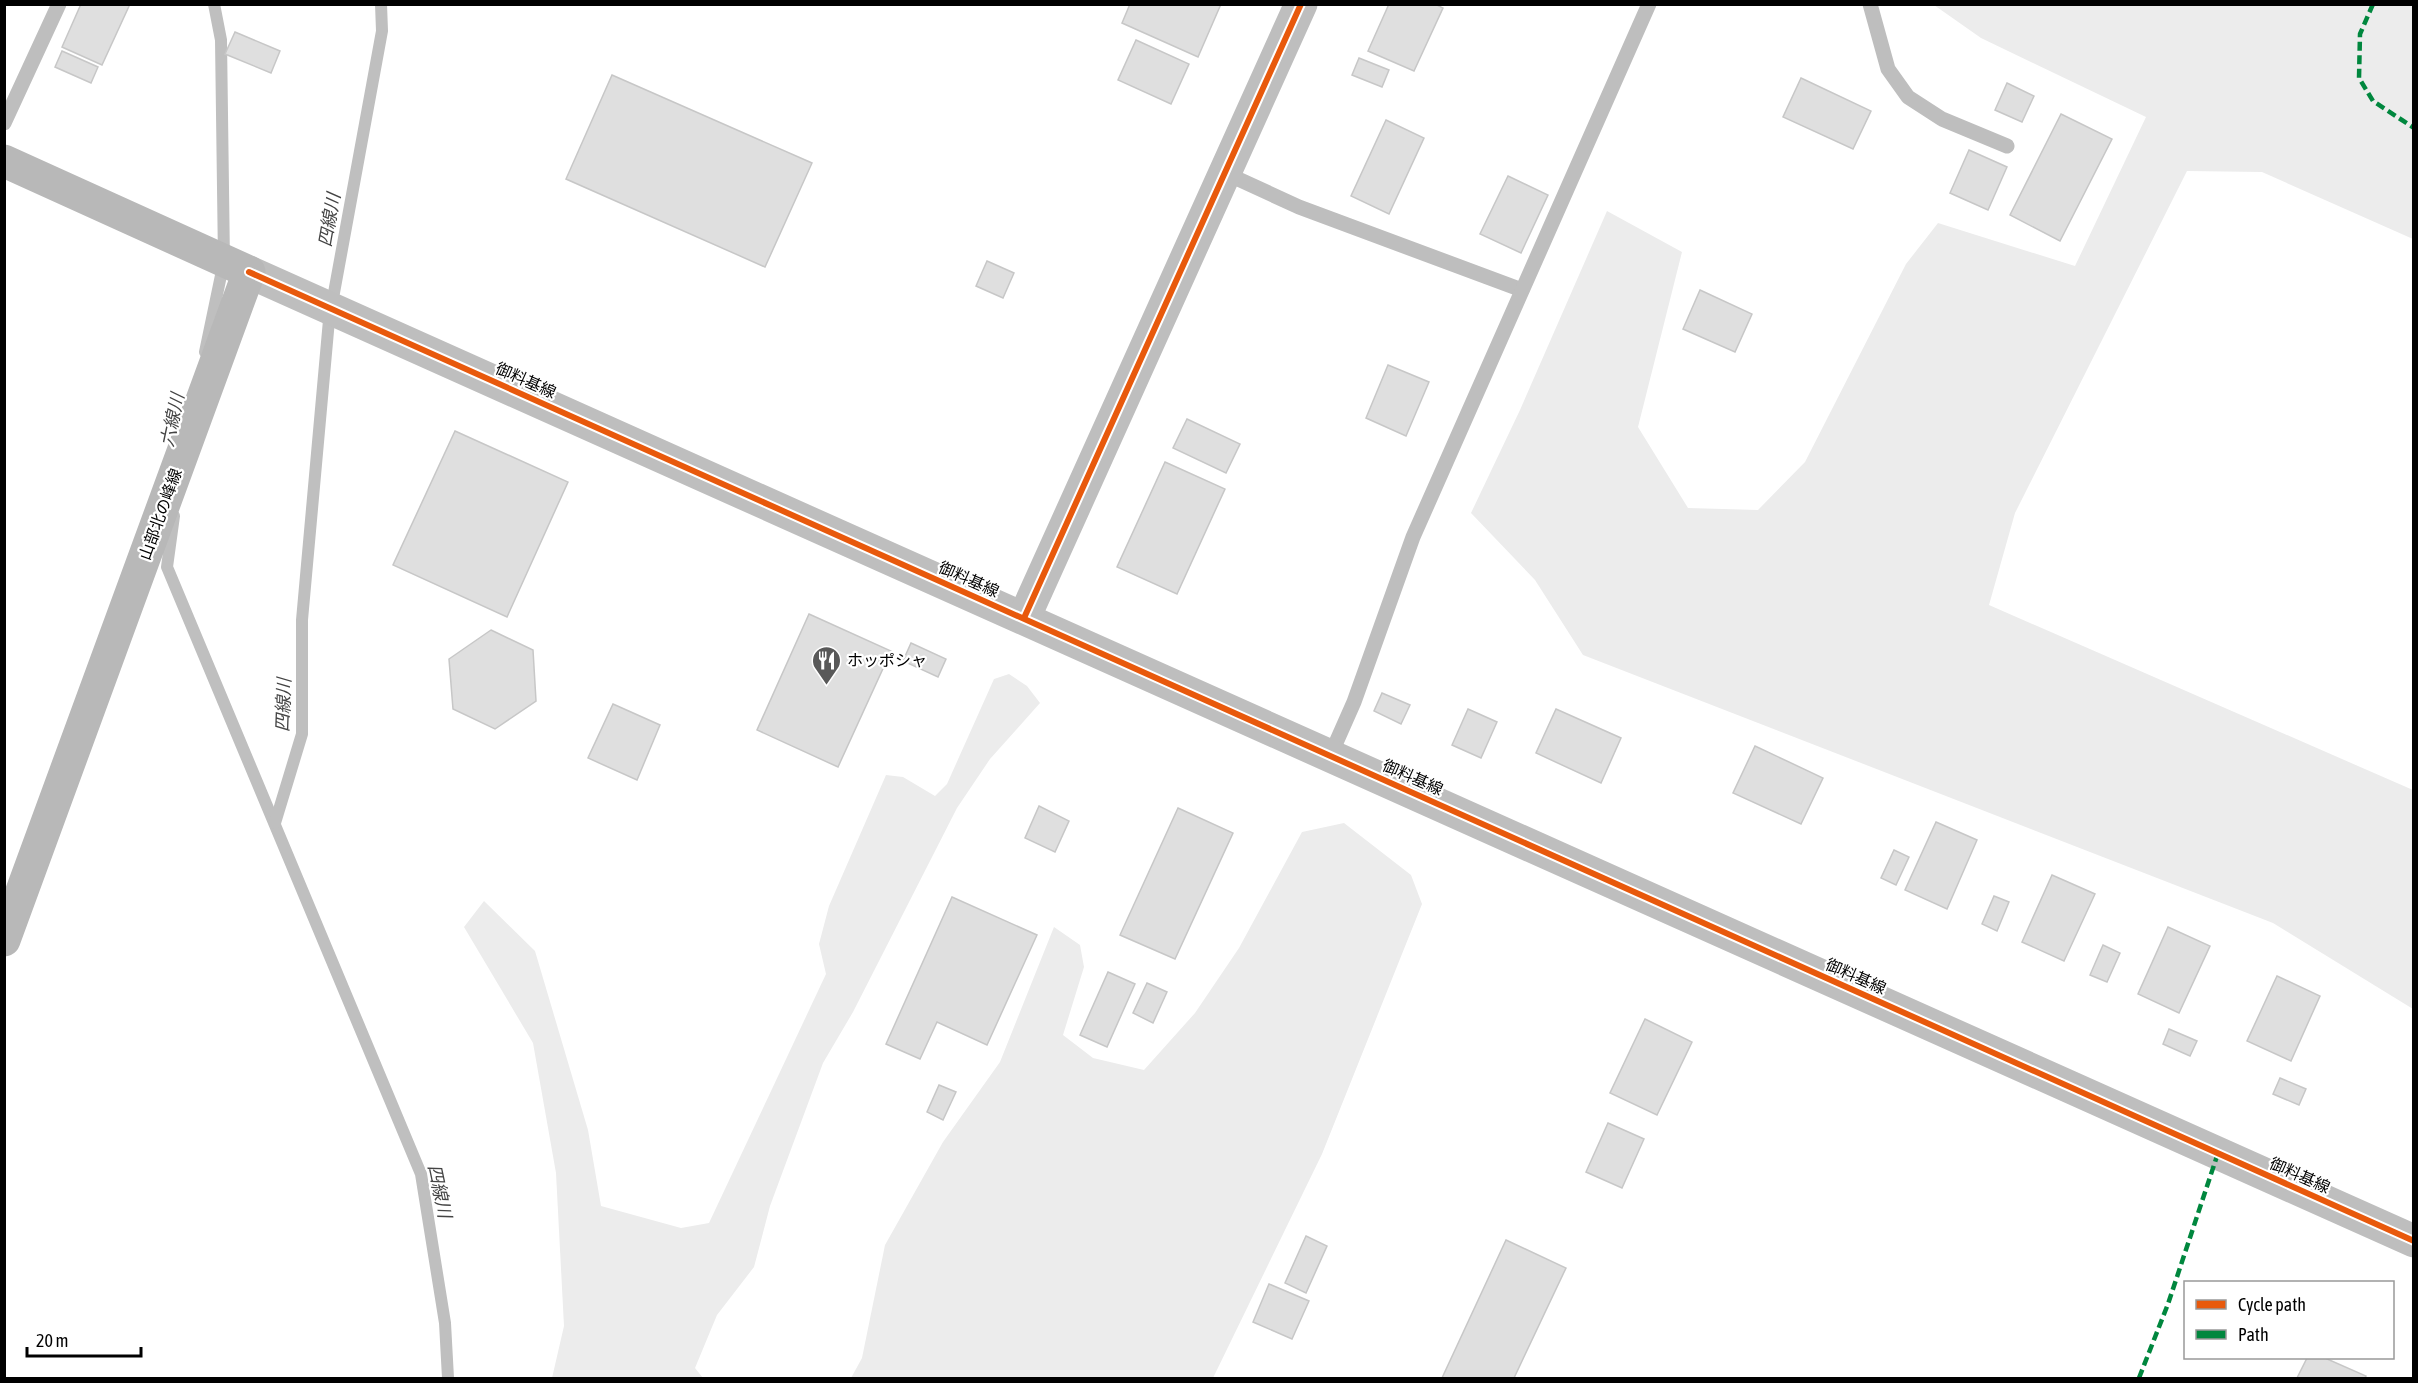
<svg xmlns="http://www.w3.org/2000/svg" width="2418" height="1383" viewBox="0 0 2418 1383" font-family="'Asap Condensed','Noto Sans JP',sans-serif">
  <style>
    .green { fill: #ececec }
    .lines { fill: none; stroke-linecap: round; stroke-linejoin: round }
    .stream { stroke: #bfbfbf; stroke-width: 12 }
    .building { fill: #dfdfdf; stroke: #c7c7c7; stroke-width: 1.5 }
    .service { stroke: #bebebe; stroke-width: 15 }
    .tertiary { stroke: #bebebe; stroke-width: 33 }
    .secondary { stroke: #b8b8b8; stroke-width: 33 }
    .quiet { stroke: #00873e; stroke-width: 4.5; stroke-dasharray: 9 4.5; stroke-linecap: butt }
    .cycleway-casing { stroke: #fff; stroke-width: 10 }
    .cycleway { stroke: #e8590c; stroke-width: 6 }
    .labels { text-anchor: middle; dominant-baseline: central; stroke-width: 4.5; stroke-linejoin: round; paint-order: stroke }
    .street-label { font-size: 16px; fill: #000; stroke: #fff }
    .poi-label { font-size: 16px; fill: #000; stroke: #fff; text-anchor: start }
    .water-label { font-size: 18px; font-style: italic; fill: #444; stroke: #fff }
  </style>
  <rect width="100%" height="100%" fill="#fff"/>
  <g class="green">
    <path d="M1934 5H2413V239L2262 172 2187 171 2015 513 1989 605 2413 790V1009L2273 923 1583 655 1535 580 1471 513 1520 410 1607 211 1682 252 1638 427 1688 508 1758 510 1805 462 1906 264 1938 223 2075 266 2146 117 1981 38Z"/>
    <path d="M1009 674 1027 686 1040 703 990 759 957 808 853 1012 823 1063 770 1206 754 1267 717 1315 695 1368 703 1378H552L564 1326 556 1173 533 1043 464 927 484 901 535 951 588 1130 601 1206 681 1228 709 1223 826 974 819 944 829 906 886 775 903 777 935 796 947 784 994 679Z"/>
    <path d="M1344 823 1411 875 1422 904 1322 1154 1213 1378H851L862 1358 885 1245 943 1142 1000 1062 1054 927 1080 945 1084 967 1063 1035 1093 1058 1144 1070 1195 1013 1239 948 1302 832Z"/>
  </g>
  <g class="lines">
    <g class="stream">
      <path d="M205 352 224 261 221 40 214 4"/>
      <path d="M174 516 167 567 421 1174 445 1323 448 1378"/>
      <path d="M275 823 302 734V620L329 320 382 31 381 4"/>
    </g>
  </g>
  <g class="building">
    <path d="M81 4H130L102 65 62 47Z"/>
    <path d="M1130 4H1221L1198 57 1122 23Z"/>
    <path d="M1389 4H1435L1443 8 1414 71 1368 51Z"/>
    <path d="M235 32 280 51 271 73 225 54Z"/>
    <path d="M1136 40 1189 64 1171 104 1118 80Z"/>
    <path d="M62 51 98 67 91 83 55 67Z"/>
    <path d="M1359 58 1389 70 1382 87 1352 75Z"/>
    <path d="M612 75 812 163 765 267 566 179Z"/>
    <path d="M1801 78 1871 111 1853 149 1783 117Z"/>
    <path d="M2007 83 2034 96 2022 122 1995 110Z"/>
    <path d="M2061 114 2112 139 2060 241 2010 215Z"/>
    <path d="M1386 120 1424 138 1389 214 1351 196Z"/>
    <path d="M1969 150 2007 167 1988 210 1950 193Z"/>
    <path d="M1508 176 1548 195 1521 253 1480 234Z"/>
    <path d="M987 261 1014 273 1003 298 976 286Z"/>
    <path d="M1700 290 1752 314 1735 352 1683 329Z"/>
    <path d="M1388 365 1429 382 1406 436 1366 418Z"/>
    <path d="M1187 419 1240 444 1226 473 1173 448Z"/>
    <path d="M455 431 568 482 507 617 393 565Z"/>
    <path d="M1165 462 1225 489 1177 594 1117 567Z"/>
    <path d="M809 614 891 651 838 767 757 730Z"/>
    <path d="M491 630 533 650 536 701 495 729 453 709 449 659Z"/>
    <path d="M911 643 946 659 938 677 903 661Z"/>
    <path d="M1382 693 1410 705 1401 724 1374 711Z"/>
    <path d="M613 704 660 725 637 780 588 758Z"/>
    <path d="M1468 709 1497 722 1481 758 1452 745Z"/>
    <path d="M1556 709 1621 738 1601 783 1536 753Z"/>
    <path d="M1755 746 1823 778 1801 824 1733 793Z"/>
    <path d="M1039 806 1069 821 1055 852 1025 838Z"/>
    <path d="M1178 808 1233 833 1175 959 1120 935Z"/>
    <path d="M1936 822 1977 840 1947 909 1905 890Z"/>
    <path d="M1894 850 1909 857 1896 885 1881 878Z"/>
    <path d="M2052 875 2095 894 2064 961 2022 942Z"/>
    <path d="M1994 896 2009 902 1997 931 1982 924Z"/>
    <path d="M952 897 1037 935 987 1045 937 1022 920 1059 886 1044Z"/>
    <path d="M2168 927 2210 946 2179 1013 2138 994Z"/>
    <path d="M2103 945 2120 953 2107 982 2090 975Z"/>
    <path d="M1108 972 1135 984 1107 1047 1080 1035Z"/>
    <path d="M2277 976 2320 996 2291 1061 2247 1041Z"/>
    <path d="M1147 983 1167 992 1153 1023 1133 1013Z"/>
    <path d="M1645 1019 1692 1042 1657 1115 1610 1093Z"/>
    <path d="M2169 1029 2197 1041 2190 1056 2163 1044Z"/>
    <path d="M2280 1078 2306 1089 2299 1105 2273 1094Z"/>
    <path d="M939 1085 956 1092 943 1120 927 1112Z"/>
    <path d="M1608 1123 1644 1139 1622 1188 1586 1172Z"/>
    <path d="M1306 1236 1327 1246 1306 1293 1285 1283Z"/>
    <path d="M1506 1240 1566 1268 1514 1378H1442Z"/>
    <path d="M1269 1284 1309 1301 1292 1339 1253 1322Z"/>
    <path d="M2307 1358H2325L2366 1376 2365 1378H2297Z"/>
  </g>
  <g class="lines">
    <g class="service">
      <path d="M1870 4 1888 69 1908 97 1942 119 2007 146"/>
      <path d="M4 123 59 4"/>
      <path d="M1225 173 1299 207 1522 290"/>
      <path d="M1331 754 1354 702 1413 537 1649 4"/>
    </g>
    <g class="tertiary">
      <path d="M249 272 2414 1241"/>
      <path d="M1024 618 1301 4"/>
    </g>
    <path class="secondary" d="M4 161 249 272 4 940"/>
    <g class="quiet">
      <path d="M2373 4 2360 34 2359 78 2373 101 2414 128"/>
      <path d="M2139 1378 2168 1304 2218 1153"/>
    </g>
    <defs>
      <g id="cycleway">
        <path d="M249 272 2414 1241"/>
        <path d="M1024 618 1301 4"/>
      </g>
    </defs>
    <use href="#cycleway" class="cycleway-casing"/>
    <use href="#cycleway" class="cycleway"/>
  </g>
  <defs>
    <symbol id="restaurant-pin" viewBox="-11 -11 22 30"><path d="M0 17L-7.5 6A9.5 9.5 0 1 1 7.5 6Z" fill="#595959" stroke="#fff"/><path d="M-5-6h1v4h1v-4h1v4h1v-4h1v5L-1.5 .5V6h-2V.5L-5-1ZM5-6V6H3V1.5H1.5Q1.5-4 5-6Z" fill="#fff"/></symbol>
  </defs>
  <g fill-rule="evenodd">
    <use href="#restaurant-pin" x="810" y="644" width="33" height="45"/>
  </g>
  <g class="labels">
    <g class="street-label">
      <text transform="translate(526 380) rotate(24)">御料基線</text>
      <text transform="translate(160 514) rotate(-70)">山部北の峰線</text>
      <text transform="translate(969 579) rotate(24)">御料基線</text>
      <text transform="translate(1413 777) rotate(24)">御料基線</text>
      <text transform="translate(1856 976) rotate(24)">御料基線</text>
      <text transform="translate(2300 1175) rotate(24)">御料基線</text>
    </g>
    <g class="poi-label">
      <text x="847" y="660">ホッポシャ</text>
    </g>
    <g class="water-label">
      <text transform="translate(329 220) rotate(-80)">四線川</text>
      <text transform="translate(172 420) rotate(-78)">六線川</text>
      <text transform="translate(283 705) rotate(-88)">四線川</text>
      <text transform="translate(440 1191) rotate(78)">四線川</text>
    </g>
  </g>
  <rect width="2418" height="1383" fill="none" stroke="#000000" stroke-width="12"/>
  <rect x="2184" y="1281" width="210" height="78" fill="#ffffff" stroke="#999999" stroke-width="1.5"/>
  <rect x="2196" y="1300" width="30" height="9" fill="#e8590c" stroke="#999999" stroke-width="1.5"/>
  <text x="2238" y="1311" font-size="18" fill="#000000">Cycle path</text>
  <rect x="2196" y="1330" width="30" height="9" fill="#00873e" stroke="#999999" stroke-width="1.5"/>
  <text x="2238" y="1341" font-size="18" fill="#000000">Path</text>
  <path d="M27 1347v9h114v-9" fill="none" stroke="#000000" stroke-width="3"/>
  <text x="36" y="1347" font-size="18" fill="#000000" stroke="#ffffff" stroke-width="4.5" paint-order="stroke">20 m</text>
</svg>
